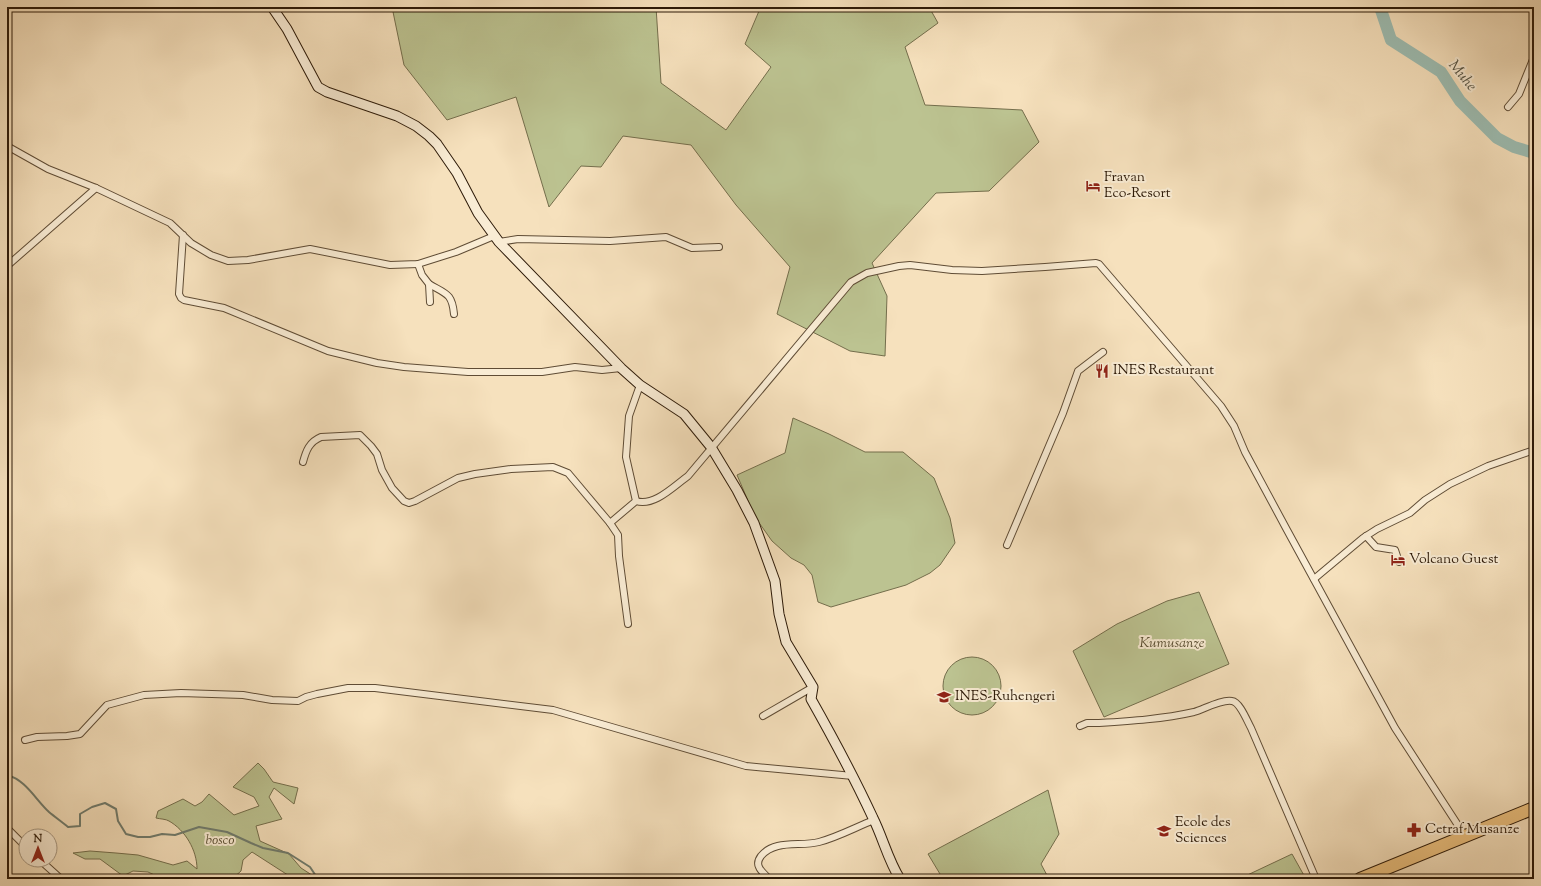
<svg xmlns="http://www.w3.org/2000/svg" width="1541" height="886" viewBox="0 0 1541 886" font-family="'Sorts Mill Goudy',serif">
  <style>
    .green { fill: #bcc391; stroke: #746e4c }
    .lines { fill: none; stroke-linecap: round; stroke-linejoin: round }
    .stream { stroke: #707c6e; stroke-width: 2 }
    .river { stroke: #9dbdb2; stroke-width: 12 }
    .street-casing { stroke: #5f4c35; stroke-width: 8 }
    .secondary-casing { stroke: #2d1a08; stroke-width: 11 }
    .highway-casing { stroke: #2d1a08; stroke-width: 14 }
    .street { stroke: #f9ecd4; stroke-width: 6 }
    .secondary { stroke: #f9ecd4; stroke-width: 9 }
    .highway { stroke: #ebc07e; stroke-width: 12 }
    .labels { text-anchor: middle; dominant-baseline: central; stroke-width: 4; stroke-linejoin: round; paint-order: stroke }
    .poi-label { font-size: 14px; fill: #2d1a08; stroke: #f9ecd4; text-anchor: start }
    .park-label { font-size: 14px; font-style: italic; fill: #584d31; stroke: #f9ecd4 }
    .water-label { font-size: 15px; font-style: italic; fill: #545344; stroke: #f9ecd4 }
  </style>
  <rect width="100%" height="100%" fill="#f6e1bd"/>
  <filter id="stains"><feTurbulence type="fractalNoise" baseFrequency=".005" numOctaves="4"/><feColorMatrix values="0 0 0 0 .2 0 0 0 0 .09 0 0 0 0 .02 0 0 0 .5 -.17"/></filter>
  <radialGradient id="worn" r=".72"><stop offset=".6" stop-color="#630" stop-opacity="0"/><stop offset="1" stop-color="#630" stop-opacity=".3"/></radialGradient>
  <g class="green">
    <path d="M392 7H656L661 83 726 130 771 67 745 44 759 11 766 7H929L938 23 905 47 925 105 1022 110 1039 142 989 191 936 193 872 263 887 296 885 356 850 351 777 314 790 267 736 205 691 145 623 136 601 167 581 166 549 207 516 97 447 120 404 65Z"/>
    <path d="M793 418 829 434 865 452H903L934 478 950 518 955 543 940 565 930 573 906 585 831 607 818 602 812 575 804 565 791 558 772 541 755 517 737 475 785 453Z"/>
    <path d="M1199 592 1229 664 1104 717 1073 651 1117 624 1167 601Z"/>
    <circle cx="972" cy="686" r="29"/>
    <path d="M258 763 264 769 273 782 298 788 294 804 274 788 269 797 282 819 256 826 260 841 289 854 301 868 318 879H294L252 852 243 860 241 871 232 879H163L148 872 133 871 123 876 100 859H85L73 853 90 851 116 853 138 855 173 865 187 861 197 869C197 850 185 830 169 821 166 819 160 819 156 818L158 811 183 799 195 806 202 802 209 794 234 815 259 806 254 797 233 787Z"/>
    <path d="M1048 790 1059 834 1041 864 1049 879H937L940 874 928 854Z"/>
    <path d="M1292 854 1306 879H1239Z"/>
  </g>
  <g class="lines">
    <path class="stream" d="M7 775C26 780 35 799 49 812 55 817 62 822 68 827L80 826V814L92 807 105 803 116 809 118 821 126 834 138 837H150L162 834 175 835 199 827 227 832 251 843 263 848 288 853 310 867 318 879"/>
    <path class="river" d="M1380 7 1391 40 1441 72 1460 101 1497 138 1514 147 1534 153"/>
    <defs>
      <g id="street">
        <path d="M1508 107 1519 94 1534 57"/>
        <path d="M7 146 48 169 96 188 170 223 191 243 211 255 228 261 248 260 310 249 390 265 418 264 456 252 494 236"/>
        <path d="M183 235 179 294 181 298 184 300 224 308 328 351 377 363 404 367 468 372H542L575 367 602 370 621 368"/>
        <path d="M499 242 518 239 610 241 666 237 692 248 719 247"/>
        <path d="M418 264 422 275 429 284 430 302"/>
        <path d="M7 266 96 188"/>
        <path d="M429 284C446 294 452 293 454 314"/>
        <path d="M303 462C306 451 309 442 321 437L360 435 371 446 377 454 382 470 392 488 404 501 409 503 415 501 458 478 475 474 511 469 553 467 568 473 610 523"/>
        <path d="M636 501C654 507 674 486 688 476L851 282 867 273 899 266 910 265 952 270 982 271 1045 267 1096 263 1099 264 1221 406 1234 426 1245 452 1287 530 1395 728 1465 836"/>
        <path d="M1366 536 1376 547 1395 550 1399 562"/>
        <path d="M1007 545 1063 413 1078 371 1103 352"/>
        <path d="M1314 579 1363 538 1377 529 1410 513 1425 500 1450 484 1488 466 1534 450"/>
        <path d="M628 624 619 556 618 535 610 523 636 501 626 457 629 416 640 385"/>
        <path d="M763 716 813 687"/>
        <path d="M1080 726 1087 723H1099C1131 721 1163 719 1194 712 1204 709 1222 699 1232 701 1240 702 1247 721 1251 728L1316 879"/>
        <path d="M25 740 37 737 67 736 80 734 107 705 144 695 181 693 243 695 272 700 298 701 306 697 317 694 348 688H375L553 710 746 766 853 776"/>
        <path d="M7 828 26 847"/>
        <path d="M40 860 61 879"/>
        <path d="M769 879C766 875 761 872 759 867 757 863 758 860 761 856 775 839 800 847 819 842 838 837 856 827 874 820"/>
      </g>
      <path id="secondary" d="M272 7 287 29 318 87 327 92 397 116 416 126 429 136 437 144 457 173 478 213 499 242 621 368 640 385 684 414 711 447 737 490 754 523 775 581 779 614 786 642 813 687 811 699C833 738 854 777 873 818 883 838 888 860 900 879"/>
      <path id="highway" d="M1360 879 1534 808"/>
    </defs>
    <use href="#street" class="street-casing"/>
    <use href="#secondary" class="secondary-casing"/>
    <use href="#highway" class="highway-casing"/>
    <use href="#street" class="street"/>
    <use href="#secondary" class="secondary"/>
    <use href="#highway" class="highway"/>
  </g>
  <defs>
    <symbol id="hotel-bare" viewBox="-9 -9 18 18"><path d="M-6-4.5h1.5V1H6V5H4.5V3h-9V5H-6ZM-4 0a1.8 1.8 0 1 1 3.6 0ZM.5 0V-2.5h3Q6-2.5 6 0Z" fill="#8f2418" stroke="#f9ecd4" stroke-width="2.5" paint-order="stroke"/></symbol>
    <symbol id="restaurant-bare" viewBox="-9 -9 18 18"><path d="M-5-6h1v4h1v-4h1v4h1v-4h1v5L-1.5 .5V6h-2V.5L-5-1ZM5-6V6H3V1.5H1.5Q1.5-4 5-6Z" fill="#8f2418" stroke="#f9ecd4" stroke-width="2.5" paint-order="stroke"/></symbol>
    <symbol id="university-bare" viewBox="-9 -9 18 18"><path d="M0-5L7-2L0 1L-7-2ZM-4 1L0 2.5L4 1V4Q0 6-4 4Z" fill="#8f2418" stroke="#f9ecd4" stroke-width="2.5" paint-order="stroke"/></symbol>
    <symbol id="pharmacy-bare" viewBox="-9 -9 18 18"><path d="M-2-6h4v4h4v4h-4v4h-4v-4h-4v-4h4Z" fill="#8f2418" stroke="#f9ecd4" stroke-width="2.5" paint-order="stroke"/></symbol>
    <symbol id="school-bare" viewBox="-9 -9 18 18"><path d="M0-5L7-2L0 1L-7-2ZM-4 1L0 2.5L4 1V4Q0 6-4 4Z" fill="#8f2418" stroke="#f9ecd4" stroke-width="2.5" paint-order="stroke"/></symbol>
  </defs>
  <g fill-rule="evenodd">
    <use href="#hotel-bare" x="1083" y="176" width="20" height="20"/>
    <use href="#restaurant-bare" x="1092" y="361" width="20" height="20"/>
    <use href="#hotel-bare" x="1388" y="550" width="20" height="20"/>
    <use href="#university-bare" x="934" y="687" width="20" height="20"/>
    <use href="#pharmacy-bare" x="1404" y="820" width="20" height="20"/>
    <use href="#school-bare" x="1154" y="821" width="20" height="20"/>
  </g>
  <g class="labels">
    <g class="poi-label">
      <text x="1104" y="178">Fravan<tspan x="1104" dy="16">Eco-Resort</tspan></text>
      <text x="1113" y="371">INES Restaurant</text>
      <text x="1409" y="560">Volcano Guest</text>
      <text x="955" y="697">INES-Ruhengeri</text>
      <text x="1175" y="823">Ecole des<tspan x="1175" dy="16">Sciences</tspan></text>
      <text x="1425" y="830">Cetraf Musanze</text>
    </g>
    <g class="park-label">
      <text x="1172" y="644">Kumusanze</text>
      <text x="220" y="841">bosco</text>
    </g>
    <g class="water-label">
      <text transform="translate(1462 76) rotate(51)">Muhe</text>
    </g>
  </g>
  <rect width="1541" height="886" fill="none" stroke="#f6e1bd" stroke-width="24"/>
  <rect x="8" y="8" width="1525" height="870" fill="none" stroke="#2d1a08" stroke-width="2"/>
  <rect x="12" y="12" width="1517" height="862" fill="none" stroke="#2d1a08"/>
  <g transform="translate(38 848)"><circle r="19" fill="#f9ecd4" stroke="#a79882"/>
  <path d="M0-3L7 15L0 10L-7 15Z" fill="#8f2418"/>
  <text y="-6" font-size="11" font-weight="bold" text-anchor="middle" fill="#2d1a08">N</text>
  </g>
  <rect width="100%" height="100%" filter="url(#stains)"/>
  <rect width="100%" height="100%" fill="url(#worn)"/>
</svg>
